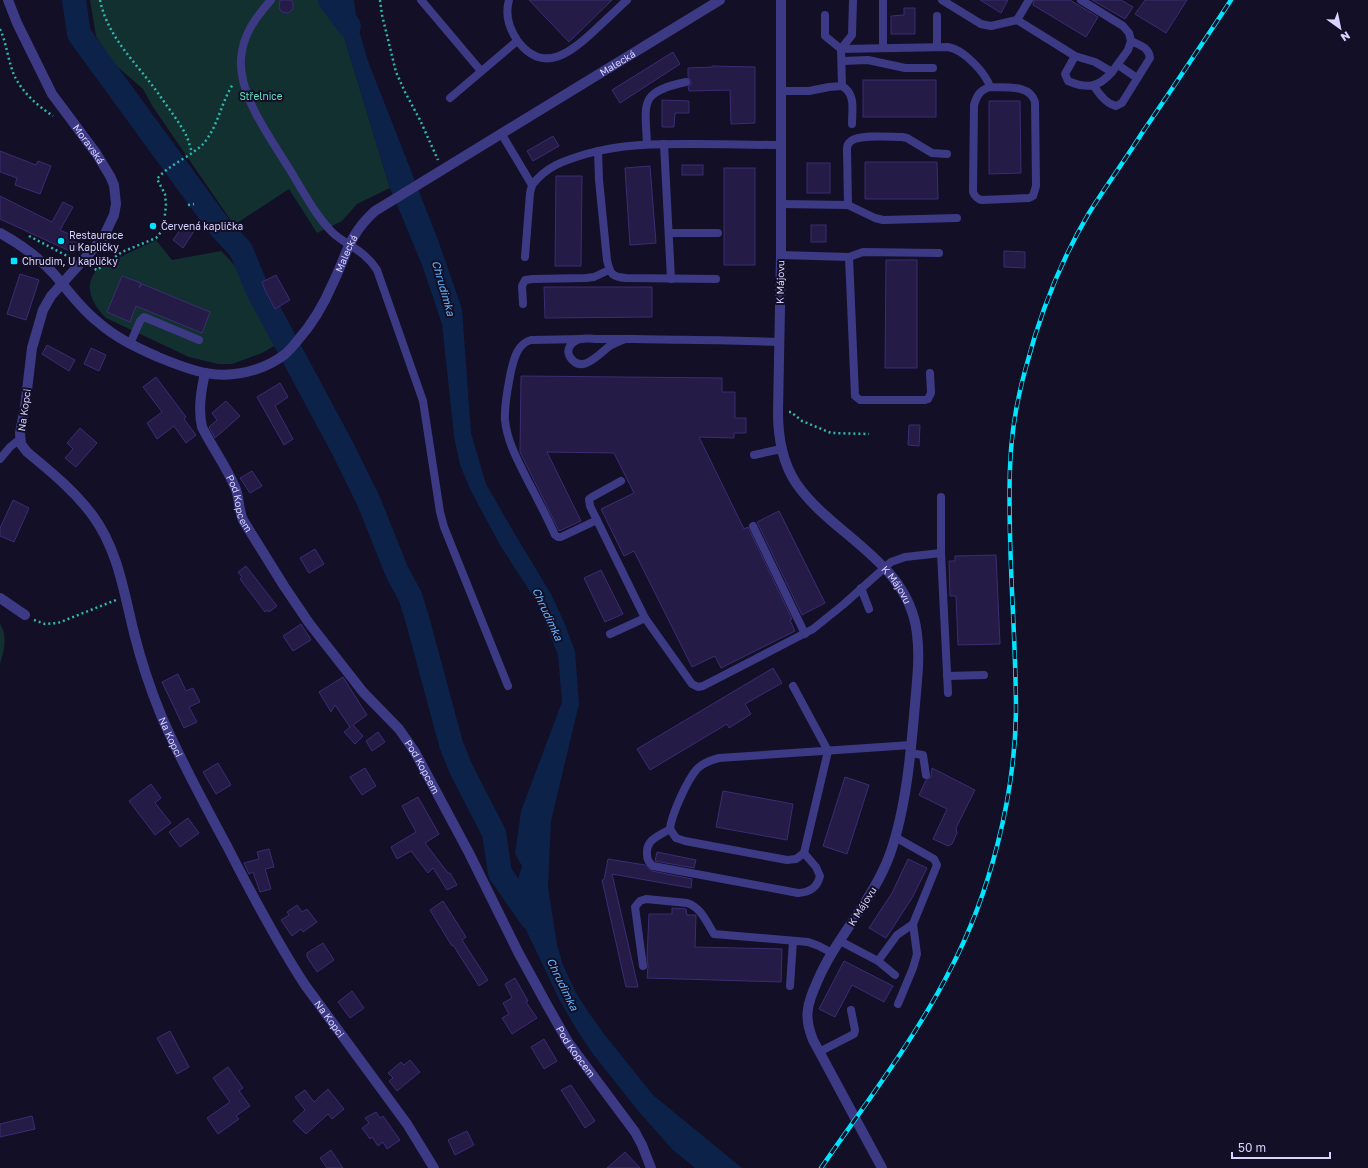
<svg xmlns="http://www.w3.org/2000/svg" width="1368" height="1168" viewBox="0 0 1368 1168" font-family="'Golos Text',sans-serif">
  <style>
    .green { fill: #12302f }
    .water { fill: #0c2248 }
    .lines { fill: none; stroke-linecap: round; stroke-linejoin: round }
    .river { stroke: #0c2248; stroke-width: 24 }
    .building { fill: #241b47; stroke: #3b2d73 }
    .path { stroke: #2fb8b0; stroke-width: 2.5; stroke-dasharray: 2 3; stroke-linecap: butt }
    .service { stroke: #3d3a85; stroke-width: 8 }
    .minor { stroke: #3d3a85; stroke-width: 10 }
    .tertiary { stroke: #3d3a85; stroke-width: 10 }
    .rail-casing { stroke: #00e5ff; stroke-width: 4.5 }
    .rail { stroke: #130f26; stroke-width: 3; stroke-dasharray: 9; stroke-linecap: butt }
    .poi-dot { fill: #00e5ff; stroke: #130f26; stroke-width: 1.5 }
    .labels { text-anchor: middle; dominant-baseline: central; stroke-width: 4; stroke-linejoin: round; paint-order: stroke }
    .street-label { font-size: 10px; fill: #d9d4ff; stroke: #130f26 }
    .park-label { font-size: 10px; fill: #5fe0c0; stroke: #130f26 }
    .poi-label { font-size: 10px; fill: #d9d4ff; stroke: #130f26; text-anchor: start }
    .water-label { font-size: 11px; font-style: italic; fill: #62b6ff; stroke: #130f26 }
  </style>
  <rect width="100%" height="100%" fill="#130f26"/>
  <g class="green">
    <path d="M90 0H337L341 27 390 188 357 204 342 221 317 233 289 189 234 225 153 107 143 89 112 62 96 36Z"/>
    <path d="M156 240 172 260 221 251C248 277 264 309 281 342L262 353 232 364H218L189 357 106 318C91 303 82 285 99 267Z"/>
    <path d="M0 624C8 636 4 651 0 664Z"/>
  </g>
  <path class="water" d="M337 0H354L357 24 368 61 438 240 462 309 471 433 486 484 516 536 551 594 564 622 575 651 579 704 551 821 548 887 557 945 563 965 576 993 589 1013 604 1034 653 1095 742 1168H695L673 1150 639 1112 593 1054 575 1027 559 999 527 932 514 892 522 866 515 854 521 811 562 702 558 655 536 601 500 545 471 491 460 465 454 436 442 324 422 265 390 188 341 27Z"/>
  <g class="lines">
    <g class="river">
      <path d="M74 0 79 34 219 226 241 250 257 289 343 449 369 502 397 572 410 596 417 618 451 744 461 769 494 833 500 873 532 919"/>
      <path d="M330 0 349 26"/>
    </g>
  </g>
  <g class="building">
    <path d="M280 0H291L293 3V9L288 13 282 12 279 8Z"/>
    <path d="M529 0H612L569 42Z"/>
    <path d="M980 0H1008L1001 13Z"/>
    <path d="M1034 0H1070L1098 17 1086 37 1033 5Z"/>
    <path d="M1092 0H1121L1133 7 1125 19Z"/>
    <path d="M1145 0H1187L1166 33 1135 14Z"/>
    <path d="M904 8H915V34H891V16L904 15Z"/>
    <path d="M673 52 680 64 620 103 612 90Z"/>
    <path d="M712 66 755 67V123L731 124 730 90 689 91 688 87 691 84V81L688 77V68L712 67Z"/>
    <rect x="863" y="80" width="73" height="37"/>
    <path d="M662 100 689 101V113H675L674 127H662Z"/>
    <path d="M989 101H1020L1021 173 989 174Z"/>
    <path d="M553 136 559 146 533 161 527 151Z"/>
    <path d="M0 151 36 165 38 161 51 166 40 194 15 185 17 178 0 172Z"/>
    <path d="M865 162H937L938 199H865Z"/>
    <rect x="807" y="163" width="23" height="30"/>
    <rect x="682" y="165" width="21" height="10"/>
    <path d="M650 166 656 243 630 245 625 168Z"/>
    <rect x="724" y="168" width="31" height="97"/>
    <path d="M556 176H582L581 266H555Z"/>
    <path d="M0 196 52 222 63 202 73 207 60 230 80 239 74 253 0 219Z"/>
    <path d="M184 224 194 231 183 248 173 240Z"/>
    <rect x="811" y="225" width="15" height="17"/>
    <path d="M1004 251 1025 252V268L1004 267Z"/>
    <path d="M886 260H917V368H885Z"/>
    <path d="M20 274 39 280 26 320 7 314Z"/>
    <path d="M276 275 290 300 275 309 265 290 262 282Z"/>
    <path d="M122 276 141 283 139 288 142 284 210 312 202 333 136 306 130 322 107 312Z"/>
    <path d="M544 287H652V317L545 318Z"/>
    <path d="M47 345 75 360 69 371 42 354Z"/>
    <path d="M91 348 106 355 99 371 84 364Z"/>
    <path d="M521 376 722 378V392H735V418H746V433H734V438L699 437 744 529 748 527 792 619 790 620 795 631 721 668 715 656 692 667 634 551 624 556 601 509 634 493 614 453 547 452 581 521 559 531 520 452Z"/>
    <path d="M156 377 186 417 184 419 196 435 186 443 174 426 157 439 147 423 162 412 143 387Z"/>
    <path d="M280 383 288 397 275 406 293 439 284 445 257 397Z"/>
    <path d="M226 401 240 416 215 438 209 427 217 420 212 413Z"/>
    <path d="M909 425H920L919 446 908 445Z"/>
    <path d="M80 428 97 443 76 467 65 458 73 449 67 443Z"/>
    <path d="M252 471 262 486 250 493 240 478Z"/>
    <path d="M13 500 29 508 14 542 0 536V528Z"/>
    <path d="M779 511 825 603 802 615 757 522Z"/>
    <path d="M315 549 324 564 309 573 300 558Z"/>
    <path d="M996 555 1000 644 958 645 956 596H950L949 561H955V556Z"/>
    <path d="M246 566 277 606 269 612 268 610 265 612 240 579 242 577 238 572Z"/>
    <path d="M601 570 623 614 605 622 584 578Z"/>
    <path d="M301 624 311 640 293 651 283 636Z"/>
    <path d="M773 668 782 683 745 704 751 714 729 728 727 724 650 770 637 749Z"/>
    <path d="M178 674 186 691 193 688 200 702 189 707 197 722 184 728 162 682Z"/>
    <path d="M343 677 367 715 353 725 363 736 355 744 344 732 350 727 335 705 331 712 319 692Z"/>
    <path d="M378 732 385 742 372 751 366 741Z"/>
    <path d="M218 763 231 785 216 794 203 772Z"/>
    <path d="M365 768 376 786 362 795 350 777Z"/>
    <path d="M932 768 975 790 956 828 957 833 952 844 948 846 933 839 947 809 919 795 926 780 931 777Z"/>
    <path d="M845 777 869 785 847 854 823 846Z"/>
    <path d="M151 784 161 798 155 803 171 823 155 835 129 801Z"/>
    <path d="M723 791 793 804 787 840 716 827Z"/>
    <path d="M418 797 439 834 425 843 448 873H450L457 885 447 890 433 868 428 873 411 851 397 859 391 847 416 832 402 806Z"/>
    <path d="M188 818 199 833 180 847 169 832Z"/>
    <path d="M269 849 274 867 265 869 271 889 260 892 253 872 249 874 244 863 259 859 257 852Z"/>
    <path d="M657 852 696 860 694 868 655 861Z"/>
    <path d="M608 859 645 865 652 871 692 879 691 888 612 874 638 987H626L602 880H604Z"/>
    <path d="M908 859 927 868 912 898 886 938 869 928 892 893Z"/>
    <path d="M443 901 466 937 462 940 488 980 479 986 453 945 452 946 430 910Z"/>
    <path d="M297 905 302 912 307 909 317 922 303 932 301 929 292 936 281 920 289 915 287 912Z"/>
    <path d="M672 908 686 909 687 915H696L695 947 782 949 781 982 647 978 648 966 647 957 649 914H672Z"/>
    <path d="M323 943 334 960 317 972 307 957V953Z"/>
    <path d="M844 961 893 986 884 1002 852 985 835 1017 819 1009Z"/>
    <path d="M515 978 528 1001 526 1002 537 1018 512 1034 502 1018 509 1014 503 1003 512 998 505 984Z"/>
    <path d="M352 991 364 1008 350 1018 338 1002Z"/>
    <path d="M170 1031 189 1067 177 1074 157 1038Z"/>
    <path d="M544 1039 557 1061 544 1069 531 1047Z"/>
    <path d="M410 1060 420 1072 397 1091 389 1081 393 1078 388 1073 401 1062 404 1065Z"/>
    <path d="M228 1067 243 1088 239 1091 250 1106 236 1116 239 1119 218 1134 207 1118 230 1102 213 1078Z"/>
    <path d="M571 1085 595 1121 585 1128 561 1090Z"/>
    <path d="M328 1089 344 1109 332 1119 328 1114 306 1134 293 1121 305 1110 295 1097 305 1090 314 1102Z"/>
    <path d="M376 1112 380 1118 383 1116 400 1140 387 1149 383 1142 378 1146 372 1137 370 1139 362 1128 369 1123 365 1118Z"/>
    <path d="M32 1116 35 1129 0 1137V1124Z"/>
    <path d="M467 1131 474 1145 455 1155 448 1140Z"/>
    <path d="M331 1150 343 1168H327L320 1158Z"/>
    <path d="M625 1152 640 1168H607Z"/>
  </g>
  <g class="lines">
    <g class="path">
      <path d="M100 0C108 39 138 64 160 96 169 109 180 123 187 137 189 142 190 147 192 152"/>
      <path d="M380 0 382 15 396 72 405 92 420 120 438 160"/>
      <path d="M0 29C7 44 8 62 15 77 23 93 38 106 53 116"/>
      <path d="M188 205 194 204"/>
      <path d="M29 236 71 258"/>
      <path d="M90 267 97 270 122 252 156 238 161 232 164 223 166 205 165 194 157 179C168 165 191 157 204 143 218 126 221 103 233 84"/>
      <path d="M789 412H791L802 421 831 433 869 434"/>
      <path d="M34 620 45 624 58 623 116 600"/>
    </g>
    <g class="service">
      <path d="M271 0C256 17 243 34 241 58 238 96 272 140 290 170 303 191 314 213 331 231 341 242 357 247 367 258 371 261 374 266 377 270L423 401 440 512 444 527 508 686"/>
      <path d="M421 0 481 71"/>
      <path d="M509 0C505 14 509 28 517 40 543 76 572 52 596 29 606 20 616 10 627 0"/>
      <path d="M883 0V48"/>
      <path d="M942 0 981 24 991 26 1017 20 1029 0"/>
      <path d="M1017 20 1075 56 1095 62 1112 72 1128 50 1131 41 1129 33 1123 26 1081 0"/>
      <path d="M937 47V16"/>
      <path d="M841 49 948 47C963 49 986 73 990 87 980 90 977 95 974 105L973 192C975 197 977 199 982 200L1029 198 1033 196 1036 186 1035 102C1030 84 1005 88 990 87"/>
      <path d="M841 49 852 35 853 0"/>
      <path d="M1075 56 1065 74 1068 81C1087 89 1098 88 1112 72"/>
      <path d="M842 61 868 60 905 68H933"/>
      <path d="M1118 65 1137 78"/>
      <path d="M842 86C856 94 852 110 852 124"/>
      <path d="M1094 86C1099 94 1106 104 1116 106L1122 103 1150 58C1149 47 1139 45 1131 41"/>
      <path d="M781 91H809L829 87 842 86 841 49 825 36V15"/>
      <path d="M450 98 517 41"/>
      <path d="M501 133 532 185C547 166 563 161 586 154 625 143 658 144 698 144 726 144 753 145 781 145"/>
      <path d="M647 144C645 102 639 92 686 82"/>
      <path d="M664 144 671 279"/>
      <path d="M598 151 599 180 607 260C610 274 612 277 626 278L716 279"/>
      <path d="M781 204 848 205 875 218 883 220 957 218"/>
      <path d="M848 205 847 149C847 146 848 143 851 141 860 134 890 137 902 137L907 138 932 153 947 154"/>
      <path d="M669 233H718"/>
      <path d="M781 255 849 257 863 252 939 253"/>
      <path d="M525 257 530 193 532 185"/>
      <path d="M849 257 855 396 860 400H925L928 399 931 393 930 373"/>
      <path d="M523 304 522 286 525 280 533 279 586 278 594 277 609 270"/>
      <path d="M582 339 531 340C517 344 514 359 511 371 508 387 504 404 505 420 507 442 519 463 529 483 538 500 547 517 555 535L558 537H561L597 520"/>
      <path d="M625 339C618 342 611 344 606 349 597 356 581 374 570 357 565 349 572 341 580 339 586 338 593 339 598 339 611 339 623 339 635 339 683 340 731 340 779 342"/>
      <path d="M130 344 140 321 144 317 199 340"/>
      <path d="M754 455 781 449"/>
      <path d="M0 459 10 447 20 439"/>
      <path d="M621 481 592 497 589 499 590 506 645 618 692 684 698 687 703 686 813 629 844 604 891 562 905 557 941 553 948 693"/>
      <path d="M753 526 805 634"/>
      <path d="M941 553V497"/>
      <path d="M861 588 869 609"/>
      <path d="M610 634 645 618"/>
      <path d="M947 676 984 675"/>
      <path d="M793 686 828 751 804 853 796 859 787 860 685 841 676 838 670 829C671 816 687 780 697 769 703 763 711 760 719 758 783 754 847 749 911 745"/>
      <path d="M910 753 923 755 926 775"/>
      <path d="M670 829C659 836 646 839 647 854 647 859 649 863 653 866L798 893C810 892 817 888 820 876L816 867 804 853"/>
      <path d="M840 941 878 961 897 935 913 924 937 865 934 859 895 837"/>
      <path d="M878 961 895 975"/>
      <path d="M643 966 635 907 640 901 646 899 687 903C701 907 707 923 714 934L808 942 819 946 832 953"/>
      <path d="M790 986 793 941"/>
      <path d="M898 1004 913 968 917 954 913 924"/>
      <path d="M819 1052 854 1034 855 1030 851 1010"/>
    </g>
    <g class="minor">
      <path id="s1" d="M8 0 17 23 52 94 96 153 110 176 114 185 116 204 114 215 103 238 51 296 43 310 32 348 25 407 20 433 21 444 27 452C50 471 75 491 93 516 118 550 124 593 134 633 141 661 150 688 161 715 180 760 204 803 227 846 251 893 276 941 305 985L407 1124 434 1168"/>
      <path id="s2" d="M781 0V255L778 412C778 437 782 462 796 483 832 536 909 561 917 634 920 657 917 681 915 704 911 752 906 809 890 854 873 901 836 937 817 982 813 991 809 1000 808 1009 806 1020 809 1030 813 1040L882 1168"/>
      <path id="s3" d="M205 373C201 391 198 409 202 427 212 447 226 466 235 487 240 498 238 509 243 520L284 586 309 623 363 692 399 729 415 752 469 853 518 952 547 1005 568 1042 635 1132 642 1145 651 1168"/>
      <path d="M0 598 25 615"/>
    </g>
    <path class="tertiary" id="s4" d="M0 233C20 244 38 257 53 273 68 290 80 308 98 322 116 338 136 347 158 357 192 371 220 382 257 369 266 366 276 361 284 355 289 351 294 345 298 340 313 323 324 304 333 283 347 254 349 234 375 211L720 0"/>
    <defs>
      <path id="rail" d="M821 1168C865 1104 915 1039 950 970 990 894 1015 796 1016 711 1016 630 1007 549 1010 468 1011 434 1017 399 1026 367 1040 314 1061 260 1089 213 1106 186 1125 160 1142 133 1172 89 1202 44 1231 0"/>
    </defs>
    <use href="#rail" class="rail-casing"/>
    <use href="#rail" class="rail"/>
  </g>
  <g class="poi-dot">
    <circle cx="153" cy="226" r="4"/>
    <circle cx="61" cy="241" r="4"/>
    <rect x="10" y="257" width="8" height="8" rx="2"/>
  </g>
  <g class="labels">
    <g class="street-label">
      <text stroke="none"><textPath href="#s4" startOffset="792">Malecká</textPath></text>
      <text stroke="none"><textPath href="#s1" startOffset="166">Moravská</textPath></text>
      <text stroke="none"><textPath href="#s4" startOffset="456">Malecká</textPath></text>
      <text transform="translate(780 282) rotate(-89)">K Májovu</text>
      <text transform="translate(24 410) rotate(-82)">Na Kopci</text>
      <text stroke="none"><textPath href="#s3" startOffset="140">Pod Kopcem</textPath></text>
      <text stroke="none"><textPath href="#s2" startOffset="630">K Májovu</textPath></text>
      <text stroke="none"><textPath href="#s1" startOffset="838">Na Kopci</textPath></text>
      <text stroke="none"><textPath href="#s3" startOffset="463">Pod Kopcem</textPath></text>
      <text transform="translate(862 906) rotate(-58)">K Májovu</text>
      <text stroke="none"><textPath href="#s1" startOffset="1162">Na Kopci</textPath></text>
      <text stroke="none"><textPath href="#s3" startOffset="787">Pod Kopcem</textPath></text>
    </g>
    <g class="park-label">
      <text x="261" y="96">Střelnice</text>
    </g>
    <g class="poi-label">
      <text x="161" y="226">Červená kaplička</text>
      <text x="69" y="235">Restaurace<tspan x="69" dy="12">u Kapličky</tspan></text>
      <text x="22" y="261">Chrudim, U kapličky</text>
    </g>
    <g class="water-label">
      <text transform="translate(444 288) rotate(74)">Chrudimka</text>
      <text transform="translate(548 614) rotate(65)">Chrudimka</text>
      <text transform="translate(563 984) rotate(64)">Chrudimka</text>
    </g>
  </g>
  <g transform="translate(1340 28) rotate(147)" stroke="#130f26" stroke-width="3" paint-order="stroke">
  <path d="M0-3L7 15L0 10L-7 15Z" fill="#d9d4ff"/>
  <text y="-6" font-size="11" font-weight="bold" text-anchor="middle" fill="#d9d4ff">N</text>
  </g>
  <path d="M1232 1152v6h98v-6" fill="none" stroke="#d9d4ff" stroke-width="2"/>
  <text x="1238" y="1152" font-size="12" fill="#d9d4ff" stroke="#130f26" stroke-width="3" paint-order="stroke">50 m</text>
</svg>
